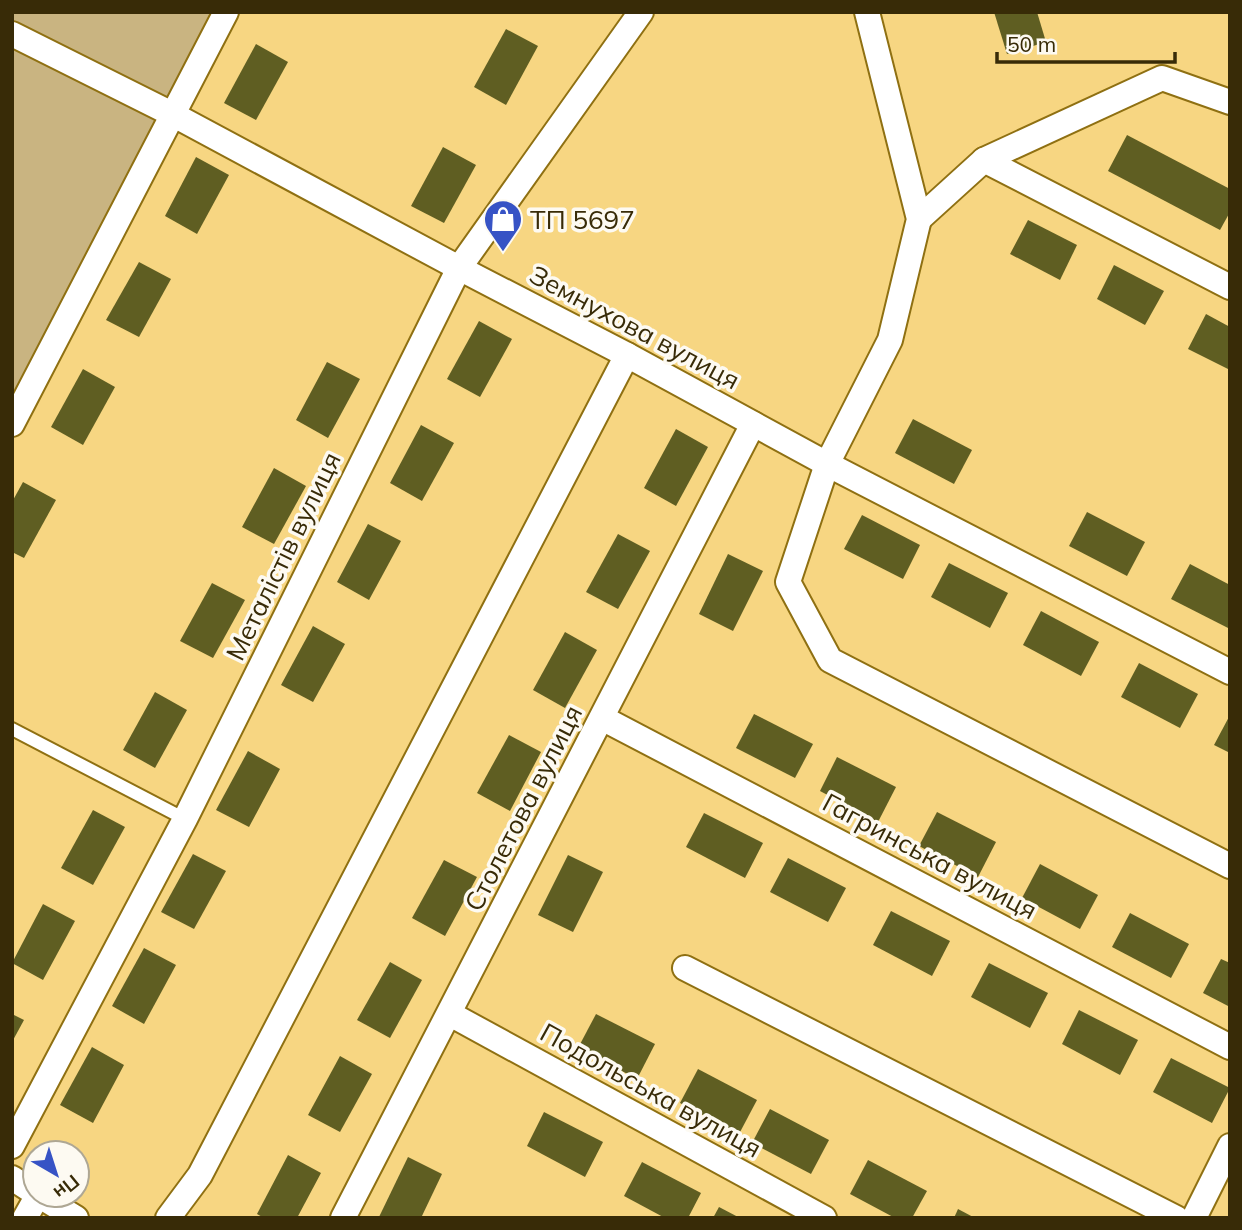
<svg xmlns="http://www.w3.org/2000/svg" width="1242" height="1230" viewBox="0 0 1242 1230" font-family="Mulish,sans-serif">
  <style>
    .green { fill: #c9b481 }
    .building { fill: #5f5e22 }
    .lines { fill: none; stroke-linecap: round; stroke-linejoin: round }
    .service-casing { stroke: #8f7012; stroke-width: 16 }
    .minor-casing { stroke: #8f7012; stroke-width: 28 }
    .service { stroke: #fff; stroke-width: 12 }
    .minor { stroke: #fff; stroke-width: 24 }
    .labels { text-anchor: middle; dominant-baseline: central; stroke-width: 7; stroke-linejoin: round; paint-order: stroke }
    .poi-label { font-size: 26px; fill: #382b07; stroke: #fdfaf2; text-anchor: start }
    .street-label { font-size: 26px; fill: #382b07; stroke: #fdfaf2 }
  </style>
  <rect width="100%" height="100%" fill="#f7d682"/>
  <path class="green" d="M12 12H216L12 400Z"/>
  <g class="building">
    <path d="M994 12H1037L1046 42 1007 54Z"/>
    <path d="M506 29 538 46 506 105 474 87Z"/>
    <path d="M256 44 288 62 256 120 224 103Z"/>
    <path d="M1127 135 1230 189V212L1220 230 1108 171Z"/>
    <path d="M443 147 476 165 444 223 411 206Z"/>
    <path d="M196 157 229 175 197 234 165 216Z"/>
    <path d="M1028 220 1077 245 1060 280 1010 254Z"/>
    <path d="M139 262 171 279 139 337 106 320Z"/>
    <path d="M1114 265 1164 291 1145 325 1097 299Z"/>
    <path d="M1206 314 1230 327V370L1188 349Z"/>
    <path d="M479 321 512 339 480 397 447 379Z"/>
    <path d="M327 362 360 379 328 438 296 420Z"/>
    <path d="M83 369 115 387 83 445 51 427Z"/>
    <path d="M913 419 972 450 954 484 895 453Z"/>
    <path d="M421 425 454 443 422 501 390 483Z"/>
    <path d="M676 429 708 447 676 506 644 488Z"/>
    <path d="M274 468 306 486 274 544 242 527Z"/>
    <path d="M23 482 56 500 24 558 12 552V502Z"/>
    <path d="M1087 512 1145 542 1127 576 1069 546Z"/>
    <path d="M862 515 920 545 903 579 844 549Z"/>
    <path d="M368 524 401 541 369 600 337 582Z"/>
    <path d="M618 534 650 551 618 609 586 592Z"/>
    <path d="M728 554 763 571 733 631 699 614Z"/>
    <path d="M949 563 1008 593 990 628 931 597Z"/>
    <path d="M1190 564 1230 585V629L1171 599Z"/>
    <path d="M212 583 245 600 213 658 180 641Z"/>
    <path d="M1041 611 1099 642 1081 676 1023 645Z"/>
    <path d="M313 626 345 644 313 702 281 685Z"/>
    <path d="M565 632 597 650 565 708 533 690Z"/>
    <path d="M1139 663 1198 694 1180 728 1121 697Z"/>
    <path d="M155 692 187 710 155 768 123 750Z"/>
    <path d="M754 714 813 744 795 778 736 748Z"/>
    <path d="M1230 715V753L1214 745Z"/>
    <path d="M509 735 541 752 510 811 477 793Z"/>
    <path d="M248 751 280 769 249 827 216 810Z"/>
    <path d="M837 757 896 787 878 822 820 791Z"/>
    <path d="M93 810 125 827 93 885 61 868Z"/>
    <path d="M937 812 996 842 978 877 919 846Z"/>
    <path d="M704 813 763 843 745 878 686 847Z"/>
    <path d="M193 854 226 871 194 929 161 912Z"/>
    <path d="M568 855 603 872 573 932 538 915Z"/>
    <path d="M788 858 846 888 828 922 770 892Z"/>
    <path d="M444 860 477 877 445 936 412 918Z"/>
    <path d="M1040 864 1098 895 1080 929 1022 898Z"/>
    <path d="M43 904 75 921 43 980 12 963Z"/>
    <path d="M891 911 950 941 932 976 873 945Z"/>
    <path d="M1130 913 1189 944 1171 978 1112 947Z"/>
    <path d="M144 948 176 965 144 1024 112 1006Z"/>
    <path d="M1221 959 1230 963V1007L1203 993Z"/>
    <path d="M390 962 422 980 390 1038 357 1020Z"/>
    <path d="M989 963 1048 993 1030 1028 971 997Z"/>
    <path d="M1079 1010 1138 1040 1120 1075 1062 1044Z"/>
    <path d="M12 1014 24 1020 12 1042Z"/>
    <path d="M596 1014 655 1044 637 1079 578 1048Z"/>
    <path d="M92 1047 124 1065 93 1123 60 1105Z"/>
    <path d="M340 1056 372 1074 340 1132 308 1115Z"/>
    <path d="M1171 1058 1230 1088 1212 1123 1153 1092Z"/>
    <path d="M698 1069 757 1100 739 1134 680 1103Z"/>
    <path d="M770 1109 829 1140 811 1174 752 1143Z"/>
    <path d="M544 1112 603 1142 585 1177 527 1146Z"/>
    <path d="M288 1155 321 1173 297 1218H264L257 1214Z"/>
    <path d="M408 1157 442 1174 421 1218H381L379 1217Z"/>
    <path d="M868 1160 927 1191 912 1218H895L850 1194Z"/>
    <path d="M642 1162 701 1193 688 1218H665L624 1196Z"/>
    <path d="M719 1207 740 1218H713Z"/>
    <path d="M958 1209 975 1218H954Z"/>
  </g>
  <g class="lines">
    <defs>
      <path id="service" d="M12 729 185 819"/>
      <g id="minor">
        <path d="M867 12 919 219 890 340 827 464 788 582 830 660 1230 866"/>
        <path d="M12 34 172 114 459 268 627 355 827 464 1230 672"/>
        <path d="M984 160 1162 78 1230 102"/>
        <path d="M919 219 984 160 1230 287"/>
        <path d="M12 424 226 12"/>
        <path d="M602 718 1230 1047"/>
        <path d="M685 968 1176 1218"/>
        <path d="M450 1014 824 1218"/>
        <path d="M12 1146 185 819 459 268 641 12"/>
        <path d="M12 1178 35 1193"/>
        <path d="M38 1195 76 1218"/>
        <path d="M25 1218 38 1195"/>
        <path d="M168 1218 200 1175 627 355"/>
        <path d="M343 1218 753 424"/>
        <path d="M1194 1218 1230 1146"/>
      </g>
    </defs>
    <use href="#service" class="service-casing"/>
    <use href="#minor" class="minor-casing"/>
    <use href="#service" class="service"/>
    <use href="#minor" class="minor"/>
  </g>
  <defs>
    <symbol id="shop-pin" viewBox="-11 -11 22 30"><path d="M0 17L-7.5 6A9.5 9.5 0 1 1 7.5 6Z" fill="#3753c5" stroke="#fdfaf2"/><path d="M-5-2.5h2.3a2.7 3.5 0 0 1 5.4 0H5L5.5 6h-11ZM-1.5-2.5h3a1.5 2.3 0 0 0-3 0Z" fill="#fff"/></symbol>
  </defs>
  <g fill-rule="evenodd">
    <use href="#shop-pin" x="481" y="197" width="44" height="60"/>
  </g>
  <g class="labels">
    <g class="poi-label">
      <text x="530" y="219">ТП 5697</text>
    </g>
    <g class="street-label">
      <text transform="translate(635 327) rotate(28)">Земнухова вулиця</text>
      <text transform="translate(283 556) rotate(-64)">Металістів вулиця</text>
      <text transform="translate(523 808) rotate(-63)">Столетова вулиця</text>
      <text transform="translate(930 856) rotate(28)">Гагринська вулиця</text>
      <text transform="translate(651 1090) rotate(29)">Подольська вулиця</text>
    </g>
  </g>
  <rect width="1242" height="1230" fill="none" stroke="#382b07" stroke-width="28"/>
  <g transform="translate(56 1174) rotate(141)"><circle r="33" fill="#fdfaf2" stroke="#aea794" stroke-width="2"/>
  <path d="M0-5L12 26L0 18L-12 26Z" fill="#3753c5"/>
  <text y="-10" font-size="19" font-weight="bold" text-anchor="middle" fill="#382b07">Пн</text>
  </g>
  <path d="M997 52v10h178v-10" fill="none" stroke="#382b07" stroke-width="3.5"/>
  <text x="1007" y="52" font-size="21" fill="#382b07" stroke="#fdfaf2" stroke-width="5" paint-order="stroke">50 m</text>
</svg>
